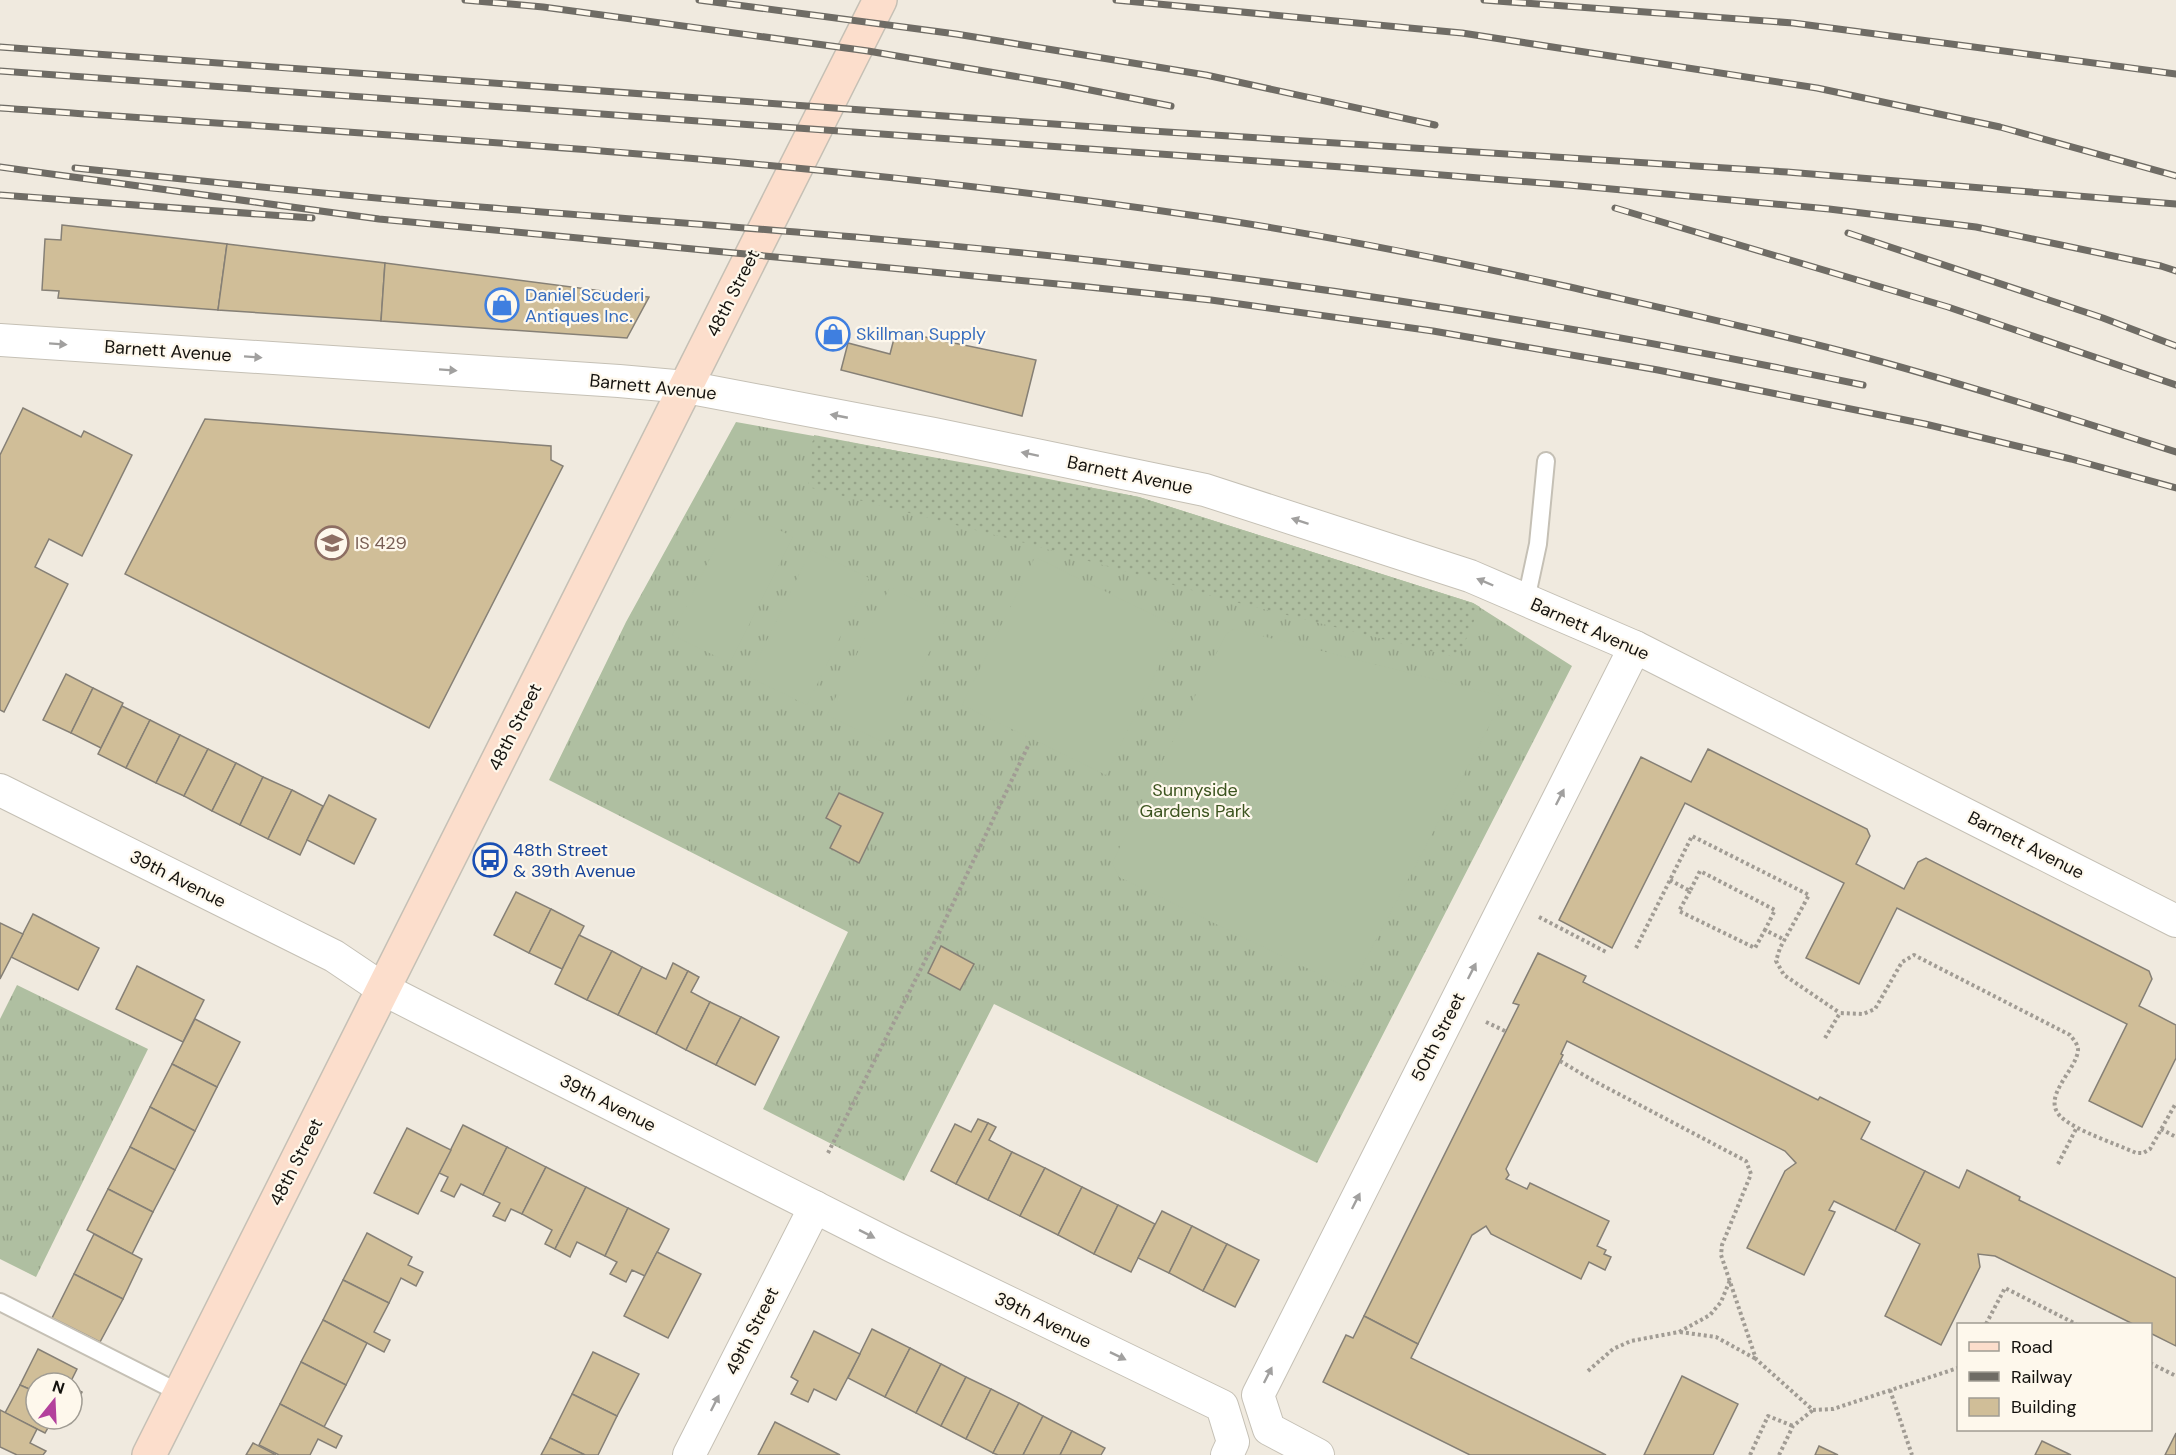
<svg xmlns="http://www.w3.org/2000/svg" width="2176" height="1455" viewBox="0 0 2176 1455" font-family="'DM Sans',sans-serif">
  <style>
    .grass { fill: url(#grass-tufts) }
    .garden { fill: url(#garden-dots) }
    .pitch { fill: #afbfa1 }
    .building { fill: #d0be98; stroke: #868076; stroke-width: 1.5 }
    .lines { fill: none; stroke-linecap: round; stroke-linejoin: round }
    .lane-casing { stroke: #c5c0b5; stroke-width: 20 }
    .street-casing { stroke: #c5c0b5; stroke-width: 34 }
    .secondary-casing { stroke: #c5c0b5; stroke-width: 36 }
    .path { stroke: #a19c94; stroke-width: 4; stroke-dasharray: 3 3; stroke-linecap: butt }
    .lane { stroke: #fff; stroke-width: 16 }
    .street { stroke: #fff; stroke-width: 32 }
    .secondary { stroke: #fcdecc; stroke-width: 33 }
    .rail-casing { stroke: #6f6c65; stroke-width: 7 }
    .rail { stroke: #fef8ec; stroke-width: 4.5; stroke-dasharray: 14; stroke-linecap: butt }
    .oneway { fill: #a1a09f }
    .labels { text-anchor: middle; dominant-baseline: central; stroke-width: 4.5; stroke-linejoin: round; paint-order: stroke }
    .street-label { font-size: 18px; fill: #14120e; stroke: #fef8ec }
    .shop-label { font-size: 18px; fill: #366cbe; stroke: #fef8ec; text-anchor: start }
    .education-label { font-size: 18px; fill: #785e54; stroke: #fef8ec; text-anchor: start }
    .park-label { font-size: 18px; fill: #3c541f; stroke: #fef8ec }
    .transit-label { font-size: 18px; fill: #164399; stroke: #fef8ec; text-anchor: start }
  </style>
  <defs>
    <pattern id="grass-tufts" width="24" height="20" patternUnits="userSpaceOnUse" patternTransform="scale(1.5)"><rect width="24" height="20" fill="#afbfa1"/><path d="M3 7l-1-3M5 7V3M7 7l1-3M15 17l-1-3M17 17v-4M19 17l1-3" fill="none" stroke="#96a389"/></pattern>
    <pattern id="garden-dots" width="8" height="8" patternUnits="userSpaceOnUse" patternTransform="scale(1.5)"><rect width="8" height="8" fill="#afbfa1"/><path d="M2 2h.1M6 6h.1" fill="none" stroke="#96a389" stroke-width="1.8" stroke-linecap="round"/></pattern>
  </defs>
  <rect width="100%" height="100%" fill="#f0eadf"/>
  <g class="grass">
    <path d="M736 422 988 467 1139 497 1473 603 1572 666 1317 1163 994 1004 904 1181 763 1109 848 932 549 780 626 622Z"/>
    <path d="M17 985 148 1049 36 1277 0 1259V1019Z"/>
  </g>
  <path class="garden" d="M814 435 1139 497 1473 603 1480 607 1458 658 1223 599 1014 540 808 487Z"/>
  <g class="pitch">
    <path d="M735 508 793 537 730 663 672 635Z"/>
    <path d="M811 550 869 578 807 705 749 677Z"/>
    <path d="M1035 557 1178 627 1106 775 962 705Z"/>
    <path d="M890 587 947 616 885 743 827 715Z"/>
    <path d="M1234 629 1497 695 1503 700 1350 989 1119 877 1112 863 1226 634Z"/>
  </g>
  <g class="building">
    <path d="M62 225 227 244 218 310 58 298 59 291 42 290 45 239 61 240Z"/>
    <path d="M227 244 385 263 381 321 218 310Z"/>
    <path d="M385 263 649 297 627 338 381 321Z"/>
    <path d="M896 331 1036 360 1022 416 841 370 848 343 890 354Z"/>
    <path d="M23 408 81 437 84 431 132 455 82 556 49 539 35 567 68 584 4 712 0 710V455Z"/>
    <path d="M205 419 551 446V460L563 466 429 728 125 574Z"/>
    <path d="M66 674 93 688 71 733 43 720Z"/>
    <path d="M93 688 123 703 101 748 71 733Z"/>
    <path d="M122 706 150 720 126 768 98 754Z"/>
    <path d="M150 720 180 735 156 783 126 768Z"/>
    <path d="M180 735 208 749 184 796 156 783Z"/>
    <path d="M208 749 236 763 212 811 184 796Z"/>
    <path d="M1708 749 1867 829 1870 836 1856 864 1904 889 1918 862 1926 858 2149 971 2152 979 2139 1006 2176 1025V1058L2142 1127 2089 1101 2127 1024 1897 908 1859 984 1833 971 1806 958 1844 883 1685 803 1612 948 1559 920 1641 757 1691 782Z"/>
    <path d="M236 763 263 777 240 825 212 811Z"/>
    <path d="M263 777 292 790 268 839 240 825Z"/>
    <path d="M292 790 323 806 300 855 268 839Z"/>
    <path d="M839 793 883 813 859 863 830 848 841 826 826 818Z"/>
    <path d="M329 795 376 819 354 864 307 840Z"/>
    <path d="M516 892 551 909 529 953 494 935Z"/>
    <path d="M551 909 584 926 562 969 529 953Z"/>
    <path d="M33 914 99 948 78 990 11 957Z"/>
    <path d="M0 923 23 934 0 979Z"/>
    <path d="M579 935 612 951 587 1000 555 984Z"/>
    <path d="M941 946 974 964 960 990 928 973Z"/>
    <path d="M612 951 642 967 618 1015 587 1000Z"/>
    <path d="M1538 953 1586 976 1583 982 1818 1100 1820 1097 1870 1122 1861 1139 1925 1171 1895 1231 1834 1201 1829 1210 1835 1212 1804 1275 1747 1248 1785 1171 1796 1163 1785 1151 1567 1041 1561 1054 1563 1055 1506 1169 1509 1175 1506 1179 1527 1189 1530 1183 1609 1221 1597 1246 1606 1250 1604 1254 1611 1257 1605 1270 1589 1262 1581 1279 1491 1234 1486 1226 1472 1235 1418 1344 1364 1316 1519 1005 1513 1003Z"/>
    <path d="M673 963 688 971 656 1034 618 1015 642 967 666 979Z"/>
    <path d="M137 966 204 1000 183 1042 116 1009Z"/>
    <path d="M688 971 699 977 691 992 710 1002 686 1050 656 1034Z"/>
    <path d="M710 1002 741 1017 716 1065 686 1050Z"/>
    <path d="M741 1017 779 1037 755 1085 716 1065Z"/>
    <path d="M195 1019 240 1042 217 1087 172 1064Z"/>
    <path d="M172 1064 217 1087 195 1131 150 1107Z"/>
    <path d="M150 1107 195 1131 175 1170 130 1147Z"/>
    <path d="M978 1119 988 1123 956 1184 931 1171 955 1124 971 1132Z"/>
    <path d="M988 1123 996 1127 989 1140 1012 1152 988 1200 956 1184Z"/>
    <path d="M463 1125 507 1147 483 1195 461 1184 454 1197 441 1191 448 1177 439 1173Z"/>
    <path d="M407 1128 451 1150 418 1214 374 1193Z"/>
    <path d="M130 1147 175 1170 153 1212 108 1189Z"/>
    <path d="M507 1147 546 1167 522 1214 511 1209 505 1221 493 1216 500 1203 483 1195Z"/>
    <path d="M1012 1152 1045 1168 1020 1216 988 1200Z"/>
    <path d="M546 1167 586 1187 555 1249 545 1244 552 1230 522 1214Z"/>
    <path d="M1045 1168 1082 1187 1058 1235 1020 1216Z"/>
    <path d="M1967 1170 2020 1197 2019 1200 2176 1278V1346L2150 1333V1324H2133L1995 1256 1978 1254 1980 1267 1941 1345 1885 1316 1920 1244 1895 1231 1925 1171 1959 1188Z"/>
    <path d="M586 1187 628 1208 605 1256 577 1242 570 1257 555 1249Z"/>
    <path d="M1082 1187 1118 1205 1094 1254 1058 1235Z"/>
    <path d="M108 1189 153 1212 132 1254 87 1230Z"/>
    <path d="M1118 1205 1155 1224 1131 1272 1094 1254Z"/>
    <path d="M628 1208 669 1229 645 1276 632 1270 626 1282 610 1274 617 1262 605 1256Z"/>
    <path d="M1162 1211 1192 1226 1169 1273 1138 1258Z"/>
    <path d="M1192 1226 1227 1244 1203 1291 1169 1273Z"/>
    <path d="M367 1233 412 1257 408 1265 423 1272 416 1286 401 1278 389 1303 343 1280Z"/>
    <path d="M94 1234 142 1259 123 1299 74 1274Z"/>
    <path d="M1227 1244 1259 1260 1235 1307 1203 1291Z"/>
    <path d="M657 1252 701 1274 668 1338 624 1316Z"/>
    <path d="M74 1274 123 1299 100 1342 52 1318Z"/>
    <path d="M343 1280 389 1303 374 1332 390 1340 384 1352 323 1320Z"/>
    <path d="M1364 1316 1418 1344 1411 1358 1606 1455H1470L1323 1382 1346 1335 1353 1338Z"/>
    <path d="M323 1320 367 1343 346 1385 301 1362Z"/>
    <path d="M872 1329 910 1348 885 1397 848 1378Z"/>
    <path d="M814 1331 860 1354 836 1400 814 1389 808 1402 791 1394 798 1381 791 1377Z"/>
    <path d="M910 1348 941 1364 916 1413 885 1397Z"/>
    <path d="M38 1349 77 1369 70 1383H36V1392L20 1385Z"/>
    <path d="M593 1352 639 1374 617 1416 572 1394Z"/>
    <path d="M301 1362 346 1385 324 1427 280 1404Z"/>
    <path d="M941 1364 966 1377 941 1426 916 1413Z"/>
    <path d="M1682 1376 1738 1404 1713 1455H1644Z"/>
    <path d="M966 1377 991 1389 966 1439 941 1426Z"/>
    <path d="M20 1385 36 1392V1419H53L45 1433 5 1413Z"/>
    <path d="M72 1387 82 1392 73 1411 72 1410Z"/>
    <path d="M991 1389 1019 1403 993 1453 966 1439Z"/>
    <path d="M572 1394 617 1416 598 1455H585L550 1438Z"/>
    <path d="M1019 1403 1043 1416 1023 1455H998L993 1453Z"/>
    <path d="M280 1404 342 1436 336 1448 318 1439 310 1455H279L259 1445Z"/>
    <path d="M0 1410 37 1429 30 1443 46 1451 43 1455H17L0 1447Z"/>
    <path d="M1043 1416 1072 1431 1060 1455H1023Z"/>
    <path d="M775 1422 840 1455H758Z"/>
    <path d="M1072 1431 1105 1448 1101 1455H1060Z"/>
    <path d="M2176 1433V1455H2165Z"/>
    <path d="M550 1438 585 1455H541Z"/>
    <path d="M2042 1441 2071 1455H2035Z"/>
    <path d="M253 1443 276 1455H246Z"/>
    <path d="M1819 1446 1838 1455H1815Z"/>
  </g>
  <g class="lines">
    <defs>
      <g id="lane">
        <path d="M1526 600 1538 544 1546 461"/>
        <path d="M0 1302 180 1393"/>
      </g>
      <g id="street">
        <path d="M0 340 619 381 686 387 934 434 1205 490 1470 576 1635 647 2176 921"/>
        <path d="M0 790 334 956 383 989 430 1013 894 1247 1222 1406 1233 1442 1227 1455"/>
        <path d="M689 1455 815 1207"/>
        <path d="M1318 1455 1269 1429 1258 1395 1635 647"/>
      </g>
      <path id="secondary" d="M149 1455 880 0"/>
    </defs>
    <use href="#lane" class="lane-casing"/>
    <use href="#street" class="street-casing"/>
    <use href="#secondary" class="secondary-casing"/>
    <g class="path">
      <path d="M1670 880 1690 891 1700 871 1775 910 1765 930 1785 940"/>
      <path d="M1690 891 1679 911 1755 948 1765 930"/>
      <path d="M1539 917 1606 952"/>
      <path d="M1636 948 1692 836 1809 895 1780 948 1776 961 1784 975 1840 1013"/>
      <path d="M1486 1022 1505 1031"/>
      <path d="M1825 1038 1840 1013 1863 1014 1875 1009 1902 962 1914 955 2070 1035C2073 1039 2078 1044 2078 1050 2077 1070 2040 1097 2061 1117 2076 1131 2117 1144 2136 1153H2143L2150 1149 2176 1103"/>
      <path d="M1560 1061 1594 1081 1746 1161 1751 1174 1722 1245 1721 1255 1756 1359 1813 1410 1833 1409 1958 1368"/>
      <path d="M2161 1129 2176 1137"/>
      <path d="M828 1153 938 935 1029 744"/>
      <path d="M2058 1164 2077 1127"/>
      <path d="M1986 1324 2005 1288 2076 1324"/>
      <path d="M1680 1332 1716 1337 1756 1359"/>
      <path d="M2150 1363 2176 1376"/>
      <path d="M1588 1371 1613 1349 1631 1341 1679 1332 1710 1315 1721 1302 1730 1280"/>
      <path d="M1890 1390 1912 1455"/>
      <path d="M1750 1455 1768 1416 1793 1426"/>
      <path d="M1779 1455 1793 1426 1813 1410"/>
    </g>
    <use href="#lane" class="lane"/>
    <use href="#street" class="street"/>
    <use href="#secondary" class="secondary"/>
    <defs>
      <g id="rail">
        <path d="M465 0 543 7 868 51 1065 85 1171 106"/>
        <path d="M699 0 956 34 1206 75 1435 125"/>
        <path d="M1116 0 1462 33 1817 88 2000 127 2176 176"/>
        <path d="M1484 0 1793 23 2176 74"/>
        <path d="M0 47 1136 130 1787 172 2176 204"/>
        <path d="M0 71 1342 167 1568 185 1829 209 1976 227 2161 266 2176 271"/>
        <path d="M0 108C395 136 792 157 1183 214 1312 232 1439 258 1565 286 1666 309 1768 331 1868 358 1971 386 2074 419 2176 452"/>
        <path d="M0 167 379 219 1079 286 1211 300 1433 331 1658 370 1925 424 2071 459 2176 488"/>
        <path d="M75 168C210 182 345 196 480 207 703 225 926 240 1148 267 1388 295 1627 336 1863 385"/>
        <path d="M0 195 312 218"/>
        <path d="M1615 208 1948 307 2176 385"/>
        <path d="M1848 233 2103 318 2176 346"/>
      </g>
    </defs>
    <use href="#rail" class="rail-casing"/>
    <use href="#rail" class="rail"/>
  </g>
  <defs><path id="oneway-solid" d="M-6-.8H1V-3.2L6.5 0L1 3.2V.8H-6Z" transform="scale(1.5)"/></defs>
  <g class="oneway">
    <use href="#oneway-solid" transform="translate(58 344) rotate(4)"/>
    <use href="#oneway-solid" transform="translate(253 357) rotate(4)"/>
    <use href="#oneway-solid" transform="translate(448 370) rotate(4)"/>
    <use href="#oneway-solid" transform="translate(839 416) rotate(-169)"/>
    <use href="#oneway-solid" transform="translate(1030 454) rotate(-168)"/>
    <use href="#oneway-solid" transform="translate(1300 521) rotate(-162)"/>
    <use href="#oneway-solid" transform="translate(1485 582) rotate(-157)"/>
    <use href="#oneway-solid" transform="translate(1560 797) rotate(-63)"/>
    <use href="#oneway-solid" transform="translate(1472 971) rotate(-63)"/>
    <use href="#oneway-solid" transform="translate(1356 1201) rotate(-63)"/>
    <use href="#oneway-solid" transform="translate(867 1234) rotate(27)"/>
    <use href="#oneway-solid" transform="translate(1118 1356) rotate(26)"/>
    <use href="#oneway-solid" transform="translate(1268 1375) rotate(-63)"/>
    <use href="#oneway-solid" transform="translate(715 1403) rotate(-63)"/>
  </g>
  <defs>
    <symbol id="shop-ring" viewBox="-11 -11 22 22"><circle r="9.5" fill="#fef8ec" stroke="#3f7fe0" stroke-width="1.5"/><path d="M-5-2.5h2.3a2.7 3.5 0 0 1 5.4 0H5L5.5 6h-11ZM-1.5-2.5h3a1.5 2.3 0 0 0-3 0Z" fill="#3f7fe0"/></symbol>
    <symbol id="school-ring" viewBox="-11 -11 22 22"><circle r="9.5" fill="#fef8ec" stroke="#8d6e63" stroke-width="1.5"/><path d="M0-5L7-2L0 1L-7-2ZM-4 1L0 2.5L4 1V4Q0 6-4 4Z" fill="#8d6e63"/></symbol>
    <symbol id="bus-ring" viewBox="-11 -11 22 22"><circle r="9.5" fill="#fef8ec" stroke="#1a4fb4" stroke-width="1.5"/><path d="M-5-6H5V4H4V6H2V4H-2V6H-4V4H-5ZM-3.5-4V0h7V-4ZM-3.5 1.2v1.5H-2V1.2ZM2 1.2v1.5H3.5V1.2Z" fill="#1a4fb4"/></symbol>
  </defs>
  <g fill-rule="evenodd">
    <use href="#shop-ring" x="483" y="286" width="38" height="38"/>
    <use href="#shop-ring" x="814" y="315" width="38" height="38"/>
    <use href="#school-ring" x="313" y="524" width="38" height="38"/>
    <use href="#bus-ring" x="471" y="841" width="38" height="38"/>
  </g>
  <g class="labels">
    <g class="street-label">
      <text transform="translate(733 293) rotate(-63)">48th Street</text>
      <text transform="translate(168 351) rotate(4)">Barnett Avenue</text>
      <text transform="translate(653 387) rotate(6)">Barnett Avenue</text>
      <text transform="translate(1130 475) rotate(12)">Barnett Avenue</text>
      <text transform="translate(1590 629) rotate(24)">Barnett Avenue</text>
      <text transform="translate(515 727) rotate(-63)">48th Street</text>
      <text transform="translate(2026 845) rotate(27)">Barnett Avenue</text>
      <text transform="translate(178 879) rotate(27)">39th Avenue</text>
      <text transform="translate(1438 1037) rotate(-63)">50th Street</text>
      <text transform="translate(608 1103) rotate(27)">39th Avenue</text>
      <text transform="translate(296 1162) rotate(-63)">48th Street</text>
      <text transform="translate(1043 1320) rotate(26)">39th Avenue</text>
      <text transform="translate(752 1331) rotate(-63)">49th Street</text>
    </g>
    <g class="shop-label">
      <text x="525" y="295">Daniel Scuderi<tspan x="525" dy="21">Antiques Inc.</tspan></text>
      <text x="856" y="334">Skillman Supply</text>
    </g>
    <g class="education-label">
      <text x="355" y="543">IS 429</text>
    </g>
    <g class="park-label">
      <text x="1195" y="790">Sunnyside<tspan x="1195" dy="21">Gardens Park</tspan></text>
    </g>
    <g class="transit-label">
      <text x="513" y="850">48th Street<tspan x="513" dy="21">&amp; 39th Avenue</tspan></text>
    </g>
  </g>
  <rect x="1957" y="1323" width="195" height="108" fill="#fef8ec" stroke="#a09c93" stroke-width="1.5"/>
  <rect x="1969" y="1342" width="30" height="9" fill="#fcdecc" stroke="#a09c93" stroke-width="1.5"/>
  <text x="2011" y="1353" font-size="18" fill="#14120e">Road</text>
  <rect x="1969" y="1372" width="30" height="9" fill="#6f6c65" stroke="#a09c93" stroke-width="1.5"/>
  <text x="2011" y="1383" font-size="18" fill="#14120e">Railway</text>
  <rect x="1969" y="1398" width="30" height="18" fill="#d0be98" stroke="#a09c93" stroke-width="1.5"/>
  <text x="2011" y="1413" font-size="18" fill="#14120e">Building</text>
  <g transform="translate(54 1401) rotate(18)"><circle r="28" fill="#fef8ec" stroke="#a09c93" stroke-width="1.5"/>
  <path d="M0-4.5L10 22L0 15L-10 22Z" fill="#b3419c"/>
  <text y="-9" font-size="16" font-weight="bold" text-anchor="middle" fill="#14120e">N</text>
  </g>
</svg>
